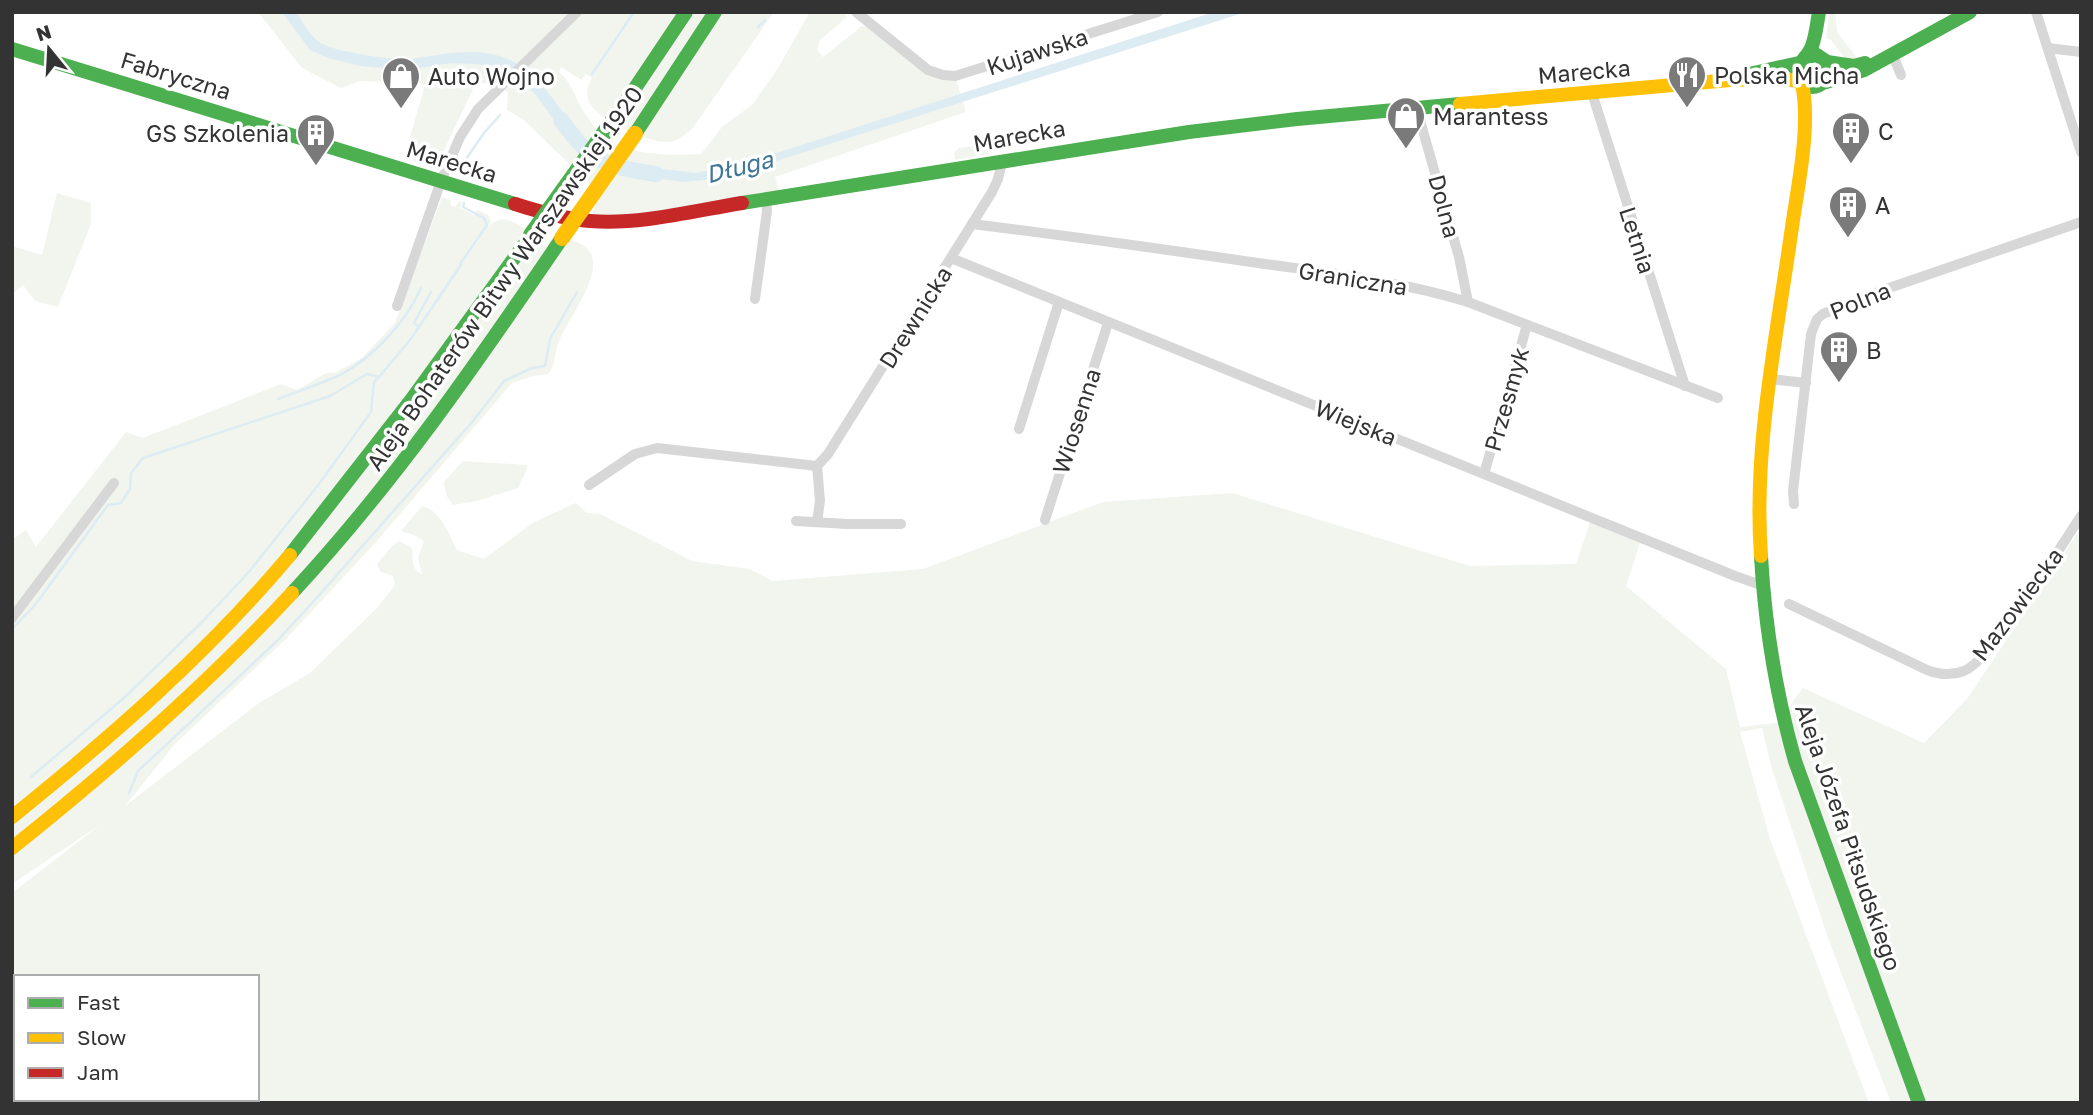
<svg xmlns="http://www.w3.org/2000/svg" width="2093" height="1115" viewBox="0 0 2093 1115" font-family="'Golos Text',sans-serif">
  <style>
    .green { fill: #f1f5ed; fill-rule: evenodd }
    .water { fill: #ddebf3 }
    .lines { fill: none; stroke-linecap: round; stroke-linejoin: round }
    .stream { stroke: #ddebf3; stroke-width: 2.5 }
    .river { stroke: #ddebf3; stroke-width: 16 }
    .street { stroke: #d7d7d7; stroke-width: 10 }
    .fast { stroke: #4caf50; stroke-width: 14 }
    .slow { stroke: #ffc107; stroke-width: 14 }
    .jam { stroke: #c62828; stroke-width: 14 }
    .fast-bridge { stroke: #4caf50; stroke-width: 16 }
    .slow-bridge { stroke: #ffc107; stroke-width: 16 }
    .labels { text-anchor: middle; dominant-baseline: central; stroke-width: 7; stroke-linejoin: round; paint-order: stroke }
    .street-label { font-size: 23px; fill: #333; stroke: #fff }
    .poi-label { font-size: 23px; fill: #333; stroke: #fff; text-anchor: start }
    .water-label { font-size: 24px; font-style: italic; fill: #3f7597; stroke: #fff }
  </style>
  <rect width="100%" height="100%" fill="#fff"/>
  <g class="green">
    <path d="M258 12H774L692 129C684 135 677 142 668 142 650 144 599 119 590 104 585 94 587 87 592 78L586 74 581 80 561 67 559 72C571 81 575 97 582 109 589 121 599 134 611 142 633 155 676 156 701 154L722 127 753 104 778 68 810 12H842L847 17 820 40 817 50 823 57 862 26 872 27 887 44 900 47 928 70 955 76 966 112 775 177 781 197 591 222 598 192 524 120 507 110 508 93 498 82 467 84 473 89 438 163 431 167 404 158 425 85 418 83 360 81 341 88 302 68Z"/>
    <path d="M1829 12H1835L1837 32 1857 58 1846 60 1831 40 1826 39Z"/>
    <path d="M992 144V149L987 154 955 160 954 153 959 148Z"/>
    <path d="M57 193 91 203V224L58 307 35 301 23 285 12 294V246L42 255Z"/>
    <path d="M442 197 451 200 450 205 456 207 459 201 462 202 460 208 474 215 477 210 488 215 491 221 489 226C509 207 529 235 546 247L553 236C566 239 585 241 591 254 602 278 566 321 558 344 554 355 556 365 548 374L533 376 512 383 377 541 286 639 174 745 125 806 259 703 310 673 377 608 395 585 393 576 381 572 377 564 393 545 399 541 412 548C413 559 411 570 422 574L418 558 424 541 414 535 401 531 422 506C441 511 449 534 457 550L484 559 534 522 576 503 587 513 600 514 692 561 749 569 773 581 923 569 1103 502 1232 493 1470 566 1576 564 1590 522 1640 543 1626 586 1726 669 1740 727 1784 722 1792 702 1803 688 1924 743 1967 699 2081 528V1103H1891L1828 938 1772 769 1762 728 1740 732 1770 839 1869 1103H12V893L100 825 12 884V540L26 530 36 547 126 432 143 438 281 384 297 390 326 373H335L362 358 395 323ZM16 977H257V1099H16Z"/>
    <path d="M463 461 527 465V469L518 488 477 501 453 505 446 495 444 482Z"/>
  </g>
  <g class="water">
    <path d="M282 12H296C303 22 309 35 319 42 334 52 390 60 409 59 444 55 476 45 510 60 541 75 555 105 577 129L569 141 536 95 525 84 510 74 478 64 451 63 406 70 360 66 328 58 310 50Z"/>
    <path d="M1214 12H1246L723 178 683 182 633 175 639 166 696 173 749 162Z"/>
  </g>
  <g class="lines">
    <g class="stream">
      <path d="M758 27 765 20"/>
      <path d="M592 74 634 12"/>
      <path d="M731 159 734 170"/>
      <path d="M473 179 474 173 466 159 484 133 500 115"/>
      <path d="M460 264 487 225 484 218 463 207 464 203"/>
      <path d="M419 327 414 323 431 292"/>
      <path d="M278 399C299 391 320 384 340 375 373 358 406 322 421 288"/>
      <path d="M12 629 35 605 108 505 121 503 130 489 131 473 143 458 330 396 367 374 379 377 410 340 461 265"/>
      <path d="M31 777 124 698 201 623 248 573 319 484 371 412 374 382 379 377"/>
      <path d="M129 793 138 771 276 642 313 602 473 421 504 381 532 368 545 366 550 339 577 292"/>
    </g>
    <path class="river" d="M561 120C592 163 605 166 656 174"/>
    <g class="street">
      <path d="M856 12 928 70 943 75 955 76 1158 12"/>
      <path d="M2036 12 2081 152"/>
      <path d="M2048 48 2081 52"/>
      <path d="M1892 53 1901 75"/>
      <path d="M1592 93 1685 386"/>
      <path d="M1420 110 1421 124 1459 257 1468 302"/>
      <path d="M972 224C1068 236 1163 249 1258 263 1329 273 1400 281 1468 302L1718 398"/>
      <path d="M951 258 1735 576 1761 585"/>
      <path d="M755 299 767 211 766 199"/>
      <path d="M397 306 441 181 460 137 478 109 577 12"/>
      <path d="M1770 379 1806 383"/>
      <path d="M1019 429 1059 302"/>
      <path d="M1484 474 1527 325"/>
      <path d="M589 485 635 454 657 448 817 466"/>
      <path d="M1794 504 1793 491 1811 334 1817 319 1823 314 1889 288 2081 222"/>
      <path d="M1045 520 1108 323"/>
      <path d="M796 521 847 524H901"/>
      <path d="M817 522 820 501 817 466 828 454 992 192 998 179 1002 162"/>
      <path d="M1789 604 1927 670C1940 675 1951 676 1964 671 1993 659 2060 547 2081 516"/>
      <path d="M12 618 114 483"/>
    </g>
    <g class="fast">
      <path d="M12 49 515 204"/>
      <path d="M1805 57 1817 55 1827 62 1829 75C1823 85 1815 90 1804 85 1786 68 1807 61 1812 46 1816 35 1817 23 1819 12"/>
      <path d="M1827 62 1854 66 1865 63"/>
      <path d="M1749 74 1799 63"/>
      <path d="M1826 82 1864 70 1970 12"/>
      <path d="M617 115 686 12"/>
      <path d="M635 134 715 12"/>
      <path d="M742 203 1189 132 1297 119 1460 104"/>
      <path d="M290 555 411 400 531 235"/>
      <path d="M1761 556C1765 626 1776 694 1795 761L1919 1103"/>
      <path d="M292 593C395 482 477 363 562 238"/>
    </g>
    <g class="slow">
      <path d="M1460 104 1730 80 1783 79 1799 81"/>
      <path d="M1761 556C1753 447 1777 335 1792 227 1798 185 1811 125 1802 84"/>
      <path d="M12 817C111 737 208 653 290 555"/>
      <path d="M12 848C111 769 206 686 292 593"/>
    </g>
    <path class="jam" d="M515 204C540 212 564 219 590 221 640 225 693 211 742 203"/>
    <path class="fast-bridge" d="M531 235 617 115"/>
    <path class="slow-bridge" d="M562 238 635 134"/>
  </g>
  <defs>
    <symbol id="restaurant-pin" viewBox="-11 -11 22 30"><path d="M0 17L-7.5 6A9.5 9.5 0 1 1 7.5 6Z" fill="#7a7a7a" stroke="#fff"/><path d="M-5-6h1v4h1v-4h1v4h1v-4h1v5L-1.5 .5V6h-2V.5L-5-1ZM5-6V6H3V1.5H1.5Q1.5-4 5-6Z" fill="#fff"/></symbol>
    <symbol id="shop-pin" viewBox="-11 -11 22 30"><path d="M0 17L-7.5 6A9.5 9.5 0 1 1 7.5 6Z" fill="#7a7a7a" stroke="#fff"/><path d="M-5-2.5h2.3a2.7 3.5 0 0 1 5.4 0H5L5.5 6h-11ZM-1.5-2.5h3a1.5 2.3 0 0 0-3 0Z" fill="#fff"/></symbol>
    <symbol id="building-pin" viewBox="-11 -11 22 30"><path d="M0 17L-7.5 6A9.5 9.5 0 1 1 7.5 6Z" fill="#7a7a7a" stroke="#fff"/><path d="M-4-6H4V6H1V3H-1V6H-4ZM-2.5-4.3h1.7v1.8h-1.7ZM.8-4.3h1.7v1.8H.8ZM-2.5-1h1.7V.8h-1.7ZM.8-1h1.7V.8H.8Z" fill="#fff"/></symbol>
  </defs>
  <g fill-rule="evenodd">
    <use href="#restaurant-pin" x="1665" y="53" width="44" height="60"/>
    <use href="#shop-pin" x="379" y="54" width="44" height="60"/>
    <use href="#shop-pin" x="1384" y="94" width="44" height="60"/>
    <use href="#building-pin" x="1829" y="109" width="44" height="60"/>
    <use href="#building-pin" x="294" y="111" width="44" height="60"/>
    <use href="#building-pin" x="1826" y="183" width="44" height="60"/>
    <use href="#building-pin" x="1817" y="328" width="44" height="60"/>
  </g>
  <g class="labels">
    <g class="street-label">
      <text transform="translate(1037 51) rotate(-18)">Kujawska</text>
      <text transform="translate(1584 71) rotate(-5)">Marecka</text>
      <text transform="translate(176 75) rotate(17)">Fabryczna</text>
      <text transform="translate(1019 135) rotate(-10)">Marecka</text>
      <text transform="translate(452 161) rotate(17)">Marecka</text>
      <text transform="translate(1445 206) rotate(75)">Dolna</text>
      <text transform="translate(1638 240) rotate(72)">Letnia</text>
      <text transform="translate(504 278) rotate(-55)">Aleja Bohaterów Bitwy Warszawskiej 1920</text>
      <text transform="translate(1353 278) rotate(9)">Graniczna</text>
      <text transform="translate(1860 300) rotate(-22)">Polna</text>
      <text transform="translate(915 317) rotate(-58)">Drewnicka</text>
      <text transform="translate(1506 399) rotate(-74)">Przesmyk</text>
      <text transform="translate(1076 421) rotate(-72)">Wiosenna</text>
      <text transform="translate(1356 422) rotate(22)">Wiejska</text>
      <text transform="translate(2017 604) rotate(-53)">Mazowiecka</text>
      <text transform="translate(1849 837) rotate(71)">Aleja Józefa Piłsudskiego</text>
    </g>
    <g class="poi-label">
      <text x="1714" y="75">Polska Micha</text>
      <text x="428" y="76">Auto Wojno</text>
      <text x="1433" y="116">Marantess</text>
      <text x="1878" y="131">C</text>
      <text x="289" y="133" text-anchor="end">GS Szkolenia</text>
      <text x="1875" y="205">A</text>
      <text x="1866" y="350">B</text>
    </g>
    <g class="water-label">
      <text transform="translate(739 166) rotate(-14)">Długa</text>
    </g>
  </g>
  <rect width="2093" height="1115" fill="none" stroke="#333333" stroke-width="28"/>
  <rect x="14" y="975" width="245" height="126" fill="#ffffff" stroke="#adadad" stroke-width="2"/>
  <rect x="28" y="998" width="35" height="10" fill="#4caf50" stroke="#adadad" stroke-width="2"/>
  <text x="77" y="1010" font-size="21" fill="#333333">Fast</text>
  <rect x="28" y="1033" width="35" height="10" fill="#ffc107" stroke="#adadad" stroke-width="2"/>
  <text x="77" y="1045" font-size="21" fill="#333333">Slow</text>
  <rect x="28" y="1068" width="35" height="10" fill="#c62828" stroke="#adadad" stroke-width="2"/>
  <text x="77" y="1080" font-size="21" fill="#333333">Jam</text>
  <g transform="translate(49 49) rotate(342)" stroke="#ffffff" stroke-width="5" paint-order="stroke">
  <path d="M0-5L12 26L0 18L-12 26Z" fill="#333333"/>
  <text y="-10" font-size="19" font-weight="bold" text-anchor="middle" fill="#333333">N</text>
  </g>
</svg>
